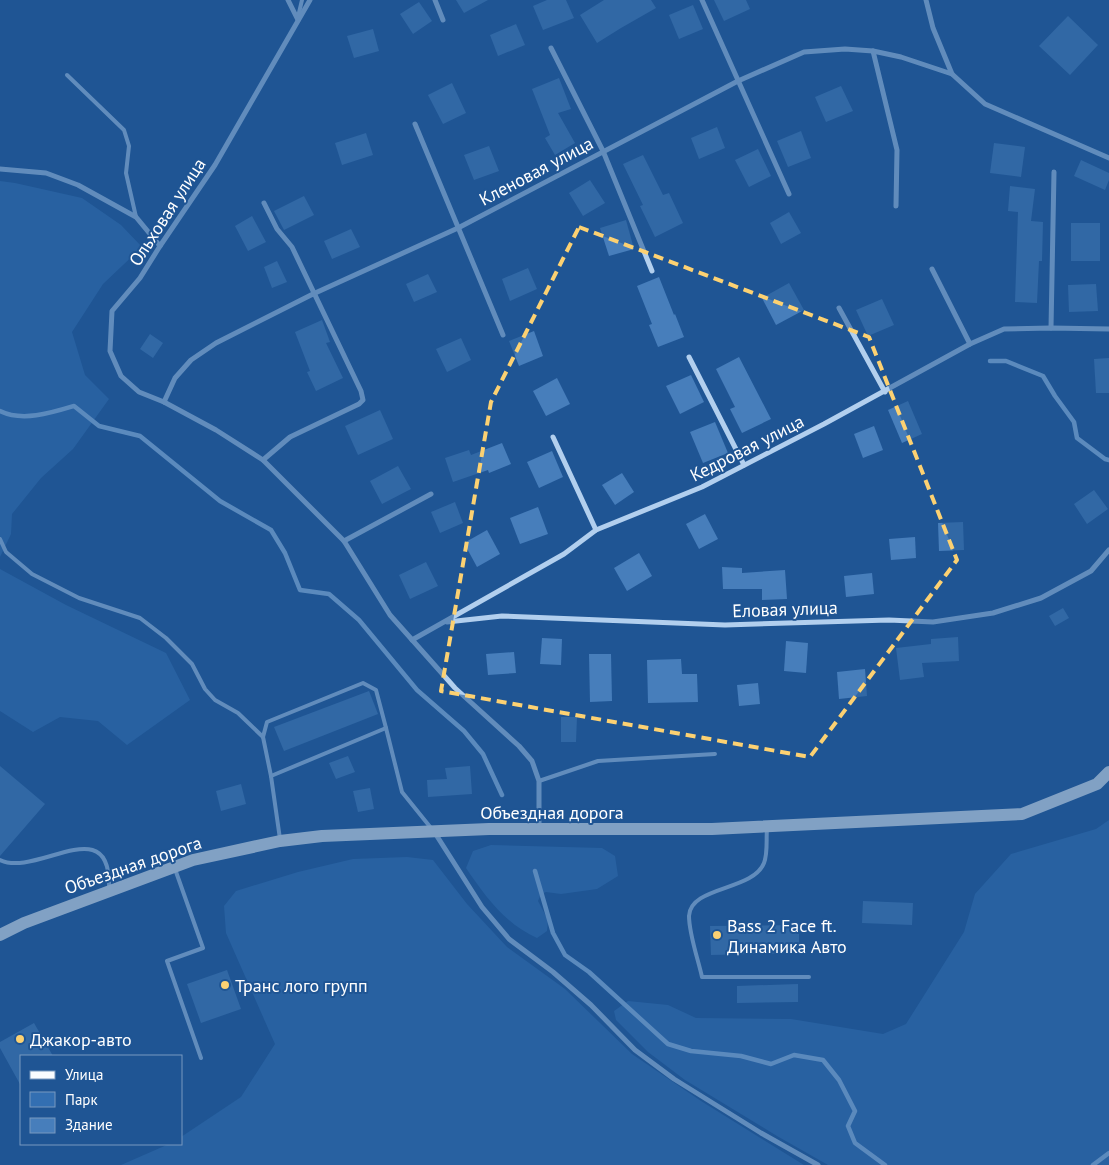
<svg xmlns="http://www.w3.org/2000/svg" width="1109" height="1165" viewBox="0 0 1109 1165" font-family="'PT Sans',sans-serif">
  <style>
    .green { fill: #336fb2 }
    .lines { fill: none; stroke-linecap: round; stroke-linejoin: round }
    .stream { stroke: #a5caf0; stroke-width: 4.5 }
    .building { fill: #477ebb }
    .lane { stroke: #b2cfee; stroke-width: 4 }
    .street { stroke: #b2cfee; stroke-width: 5 }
    .primary { stroke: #f9fcff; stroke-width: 12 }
    .marked { fill: none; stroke: #fcd172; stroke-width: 4; stroke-dasharray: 10 6; stroke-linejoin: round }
    .poi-dot { fill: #fcd172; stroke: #1f5594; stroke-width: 2 }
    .labels { text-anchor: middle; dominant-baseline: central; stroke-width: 4; stroke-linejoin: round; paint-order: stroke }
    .street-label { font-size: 18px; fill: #fff; stroke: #1f5594 }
    .poi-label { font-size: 18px; fill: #fff; stroke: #1f5594; text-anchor: start }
  </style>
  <rect width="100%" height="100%" fill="#1f5594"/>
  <g class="green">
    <path d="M0 181 15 183 82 198 121 225 142 247 103 284 72 332 85 375 109 399 73 449 41 478 12 514 11 534 0 557Z"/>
    <path d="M0 569 66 605 166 653 190 700 127 745 98 721 60 717 33 732 0 711Z"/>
    <path d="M1109 820V1165H828L777 1136 685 1080 648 1052 616 1020 614 1011 628 1001 668 1005 696 1018 791 1019 883 1034 906 1024 964 932 975 894 1011 854 1096 829Z"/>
    <path d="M491 845 602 848 615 856 618 876 597 889 561 894 546 892 541 894 538 901 548 920 547 931 537 938C505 924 485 896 466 868L473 851Z"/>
    <path d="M407 857 433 860 467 904 507 947 565 989 632 1054 701 1101 804 1165H121L169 1144H181V1137L241 1097 275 1044 226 933 224 906 236 891 298 872 353 859Z"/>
  </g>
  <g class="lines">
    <g class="stream">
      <path d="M990 361H1006L1043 376 1055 396 1074 422 1077 438 1105 459 1109 460"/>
      <path d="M0 411C22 422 51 413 74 406L99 426 140 436 220 501 271 530 285 553 300 590 329 594 359 620 417 690 464 731 483 754 502 795"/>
      <path d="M535 871 553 933 565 955 589 972 668 1044 691 1051 741 1056 771 1064 794 1055 823 1060 839 1080 855 1111 848 1126 855 1143 885 1165"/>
      <path d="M1093 1165 1109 1153"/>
    </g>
  </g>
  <g class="building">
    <path d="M456 0H488L464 13Z"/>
    <path d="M547 0H566L574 18 543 30 533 6Z"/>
    <path d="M604 0H651L656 8 621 28 597 43 580 15Z"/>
    <path d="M714 0H746L750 9 724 21Z"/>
    <path d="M419 2 432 21 413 34 400 14Z"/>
    <path d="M693 5 703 29 679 39 669 15Z"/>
    <path d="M1068 16 1098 45 1070 75 1039 46Z"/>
    <path d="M516 24 525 45 498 56 490 35Z"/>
    <path d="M373 29 379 51 354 58 347 36Z"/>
    <path d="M559 78 571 109 558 113 575 143 555 155 545 138 550 135 532 89Z"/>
    <path d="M452 83 466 113 443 124 428 95Z"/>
    <path d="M841 86 853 111 826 122 815 97Z"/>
    <path d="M717 127 725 148 699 159 691 138Z"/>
    <path d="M801 131 811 158 788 167 777 141Z"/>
    <path d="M366 133 373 155 342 165 335 143Z"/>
    <path d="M994 143 1025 147 1021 177 990 173Z"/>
    <path d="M489 146 499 171 474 180 464 155Z"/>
    <path d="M758 149 771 176 749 187 735 160Z"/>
    <path d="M643 155 663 195 669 193 683 223 655 237 640 206 643 205 623 164Z"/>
    <path d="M1081 160 1109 173V180L1105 190 1074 176Z"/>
    <path d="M590 180 605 203 583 216 569 193Z"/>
    <path d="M1010 186 1035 189 1031 221 1043 222 1042 261H1039L1037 303 1015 302 1018 212 1008 211Z"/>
    <path d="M304 196 314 215 284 230 274 211Z"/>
    <path d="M789 212 801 233 781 244 770 223Z"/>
    <path d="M252 216 266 242 248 251 235 226Z"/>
    <path d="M626 220 634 249 609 256 600 228Z"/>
    <rect x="1071" y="223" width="29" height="38"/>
    <path d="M351 229 360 247 332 259 324 241Z"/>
    <path d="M277 261 287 282 272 288 264 267Z"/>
    <path d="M528 268 537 289 510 301 502 279Z"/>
    <path d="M428 274 437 292 414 302 406 284Z"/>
    <path d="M659 277 674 315 675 314 684 337 658 347 649 325 652 324 637 286Z"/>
    <path d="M789 283 804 310 776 325 762 298Z"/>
    <path d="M1096 284 1098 311 1069 312 1068 285Z"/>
    <path d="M882 299 894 325 868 336 856 310Z"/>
    <path d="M322 320 330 342 326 343 343 378 316 391 307 372 310 371 295 332Z"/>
    <path d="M534 331 543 356 519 366 509 341Z"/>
    <path d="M150 334 163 343 153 358 140 349Z"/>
    <path d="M461 338 471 360 447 372 436 349Z"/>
    <path d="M739 357 771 419 742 433 730 409 735 407 716 369Z"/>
    <path d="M1109 358V393H1096L1094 359Z"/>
    <path d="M691 375 704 402 680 414 666 386Z"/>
    <path d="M557 378 570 404 546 416 533 391Z"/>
    <path d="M908 401 922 434 902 443 888 410Z"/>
    <path d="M380 410 393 439 358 455 345 426Z"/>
    <path d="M715 422 728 453 703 463 690 432Z"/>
    <path d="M874 426 883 450 863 458 854 434Z"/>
    <path d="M502 443 511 464 489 473 488 470 453 482 445 458 469 450 471 455Z"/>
    <path d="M552 451 563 477 539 488 527 462Z"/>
    <path d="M398 466 411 489 382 504 370 481Z"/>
    <path d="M622 473 634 492 615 505 602 485Z"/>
    <path d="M1094 490 1108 509 1087 524 1074 504Z"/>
    <path d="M455 502 463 523 440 533 431 512Z"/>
    <path d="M538 507 548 534 520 544 510 518Z"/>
    <path d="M705 514 718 539 699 549 686 524Z"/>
    <path d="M963 522 964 550 939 551 938 523Z"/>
    <path d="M487 530 500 554 477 567 464 543Z"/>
    <path d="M915 537 916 558 891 560 889 539Z"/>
    <path d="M639 553 652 576 627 591 614 568Z"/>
    <path d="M426 562 438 586 410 599 399 575Z"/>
    <path d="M722 567 742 568V573L785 570 787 599 762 600V589H723Z"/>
    <path d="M872 573 874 594 846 597 844 576Z"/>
    <path d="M1063 608 1069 618 1055 626 1049 616Z"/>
    <path d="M958 637 959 661 922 663 924 677 900 680 896 648 931 644V639Z"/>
    <path d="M542 638 562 639 561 665 540 664Z"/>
    <path d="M786 641 808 643 806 673 784 671Z"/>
    <path d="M514 652 516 673 488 675 486 654Z"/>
    <path d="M589 654H611L612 701 590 702Z"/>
    <path d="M681 659 682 674H697L698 702 648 703 647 660Z"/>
    <path d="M865 669 867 696 839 699 837 672Z"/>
    <path d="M758 683 760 704 739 706 737 685Z"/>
    <path d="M369 691 378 714 284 751 274 727Z"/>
    <path d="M561 717H577L576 742H561Z"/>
    <path d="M348 756 355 772 336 779 329 763Z"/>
    <path d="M0 766 45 804 0 856Z"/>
    <path d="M470 766 472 794 428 797 427 780 447 779 445 768Z"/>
    <path d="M241 784 246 804 221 811 216 791Z"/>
    <path d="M370 788 374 809 358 812 353 791Z"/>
    <path d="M863 901 913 903 912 925 862 923Z"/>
    <path d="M799 925V953L711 955 710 926Z"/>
    <path d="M227 970 241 1009 201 1023 187 984Z"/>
    <path d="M798 984V1002L737 1003V986Z"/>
    <path d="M34 1023 53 1056H21V1086L0 1048V1042Z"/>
  </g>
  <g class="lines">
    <g class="lane">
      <path d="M298 17 302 0"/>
      <path d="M67 75 124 130 129 146 126 173 136 217"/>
      <path d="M0 539 6 552 32 574 79 598 140 618 166 638 192 664 205 689 215 700 238 713 263 737"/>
      <path d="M271 776 263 737 267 722 363 683 376 690 386 728"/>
      <path d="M539 781 598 761 715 754"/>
      <path d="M767 829C766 839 768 853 764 863 753 891 690 886 689 916 689 934 698 959 702 977H809"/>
      <path d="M280 839 271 776 386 728 402 792 431 828"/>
      <path d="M0 860C37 878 112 808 109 889"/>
      <path d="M175 869 203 948 167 961 201 1058"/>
    </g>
    <g class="street">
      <path d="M288 0 298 20"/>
      <path d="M310 0 215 165 160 246 140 278 112 311 110 351 121 376 139 392 164 402 216 430 263 460 344 541 390 615 455 688 519 746 532 761 539 781V829"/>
      <path d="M435 0 443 20"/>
      <path d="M702 0 789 194"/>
      <path d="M926 0 933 28 952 74 985 104 1109 158"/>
      <path d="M551 48 603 151 652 271"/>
      <path d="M873 51 897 150 896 206"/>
      <path d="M415 124 503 335"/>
      <path d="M0 169 46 173 78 185 136 217 160 246"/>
      <path d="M932 269 970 344"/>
      <path d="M839 308 885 392"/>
      <path d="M1051 328 1054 172"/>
      <path d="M689 357 744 465"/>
      <path d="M164 402 175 378 191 360 216 343 313 294 458 228 738 81 804 52 845 49 873 51 901 57 952 74"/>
      <path d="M553 437 596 530"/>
      <path d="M263 460 290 437 359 404 363 400 361 391 292 247 277 229 264 203"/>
      <path d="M344 541 431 494"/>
      <path d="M447 622 502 616 725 625 889 620 933 622 993 613 1041 598 1091 571 1109 550"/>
      <path d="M412 640 564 554 596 530 702 487 824 424 970 344 1004 329 1051 328 1109 329"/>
      <path d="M435 833 482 907 509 939 553 972 591 1005 635 1050 674 1079 761 1133 818 1165"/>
    </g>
    <path class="primary" d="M0 935 24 923 193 860 280 841 322 836 489 829H712L1022 814 1097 784 1109 772"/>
  </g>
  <path d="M0 0H1109V1165H0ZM579 227 869 337 957 560 810 757 441 691 491 402Z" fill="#1f5594" fill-opacity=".55" fill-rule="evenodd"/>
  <path class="marked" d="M579 227 869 337 957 560 810 757 441 691 491 402Z"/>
  <g class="poi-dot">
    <circle cx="717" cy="935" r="5"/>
    <circle cx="225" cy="985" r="5"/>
    <circle cx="20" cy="1039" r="5"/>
  </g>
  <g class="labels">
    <g class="street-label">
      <text transform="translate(536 171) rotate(-28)">Кленовая улица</text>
      <text transform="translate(167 212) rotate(-57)">Ольховая улица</text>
      <text transform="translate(747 448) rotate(-27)">Кедровая улица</text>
      <text transform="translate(785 609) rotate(-2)">Еловая улица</text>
      <text x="552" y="812">Объездная дорога</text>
      <text transform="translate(133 865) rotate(-19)">Объездная дорога</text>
    </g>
    <g class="poi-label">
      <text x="727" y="925">Bass 2 Face ft.<tspan x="727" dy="21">Динамика Авто</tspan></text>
      <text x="235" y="985">Транс лого групп</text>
      <text x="30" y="1039">Джакор-авто</text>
    </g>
  </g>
  <rect x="20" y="1055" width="162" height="90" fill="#1f5594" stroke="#7999bf"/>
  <rect x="30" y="1071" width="25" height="8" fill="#f9fcff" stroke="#7999bf"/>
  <text x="65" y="1080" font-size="15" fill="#ffffff">Улица</text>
  <rect x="30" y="1092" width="25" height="15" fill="#336fb2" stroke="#7999bf"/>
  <text x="65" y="1105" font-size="15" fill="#ffffff">Парк</text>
  <rect x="30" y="1118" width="25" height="15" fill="#477ebb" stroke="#7999bf"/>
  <text x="65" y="1130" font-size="15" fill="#ffffff">Здание</text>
</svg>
